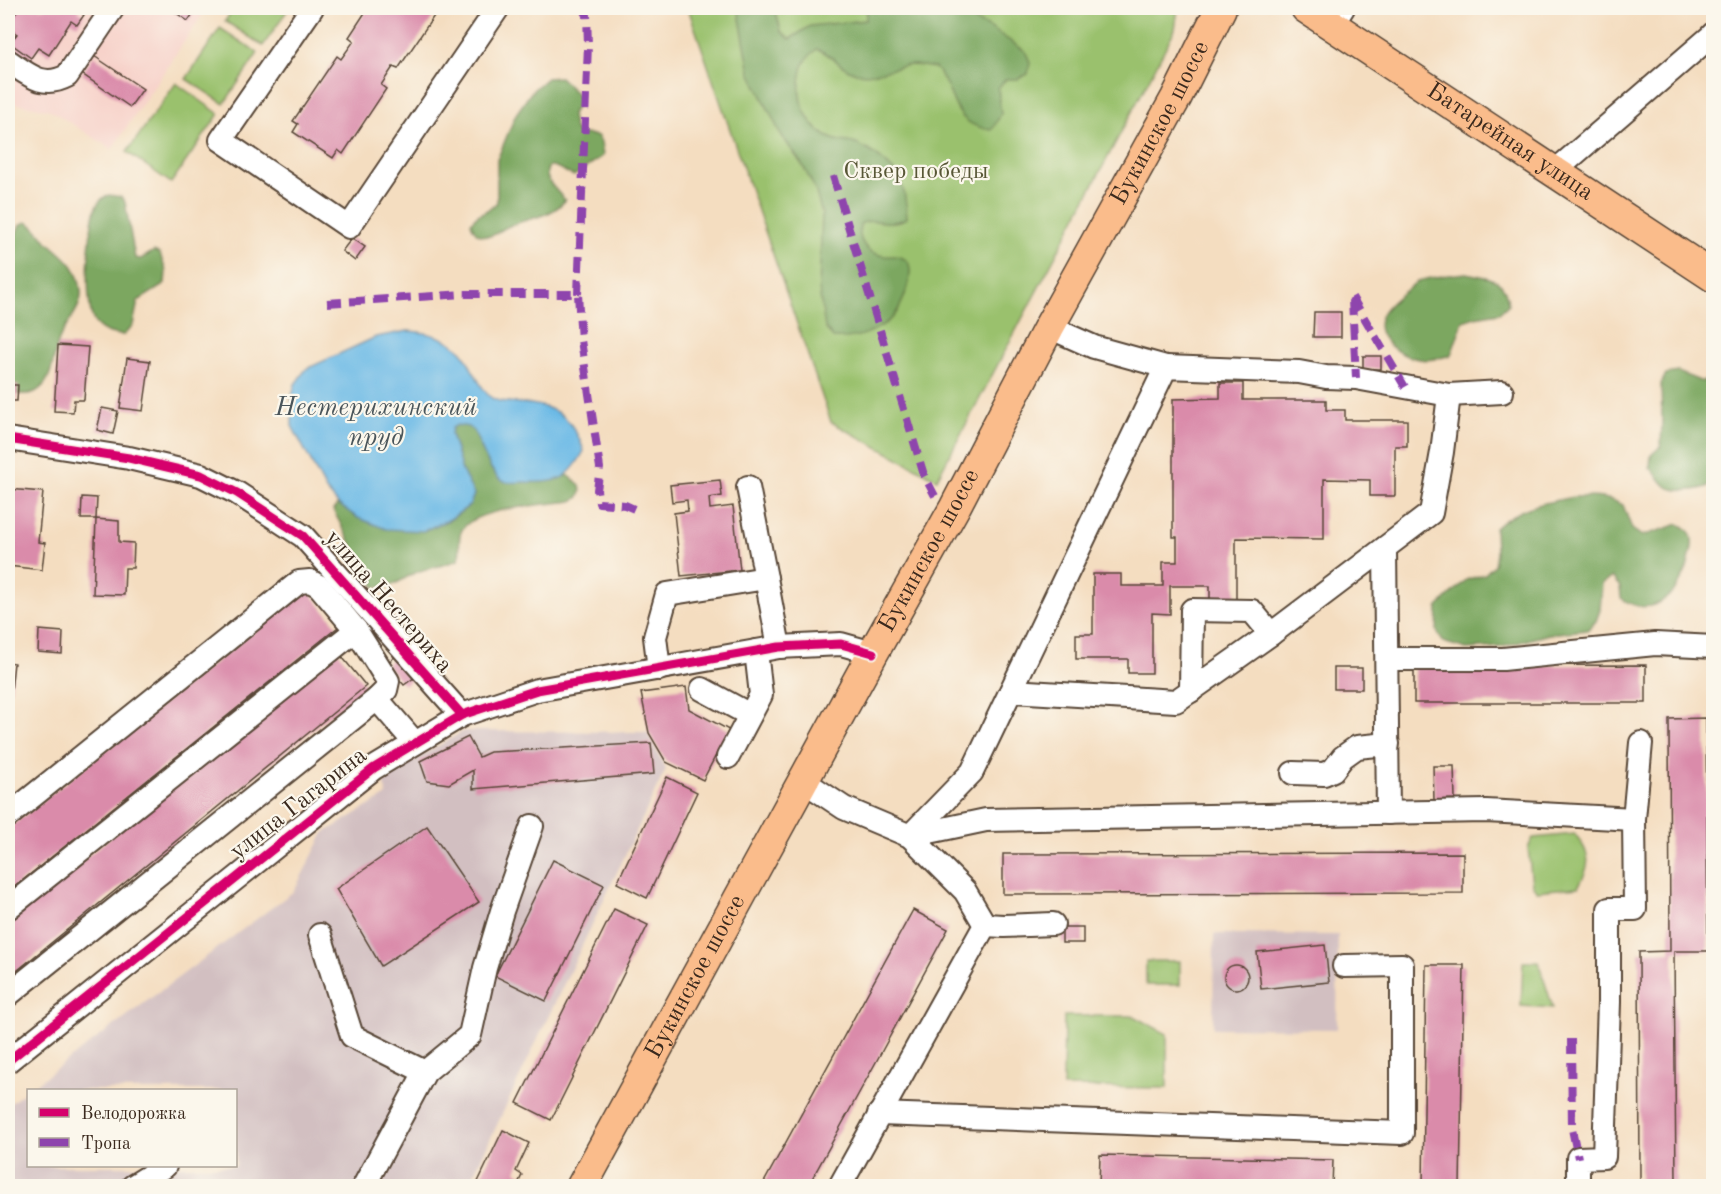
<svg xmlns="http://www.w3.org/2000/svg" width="1721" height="1194" viewBox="0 0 1721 1194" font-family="'Old Standard TT',serif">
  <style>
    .built { fill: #f7d1c9 }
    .industrial { fill: #d2bfc1; fill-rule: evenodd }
    .green { fill: #9ac16d; stroke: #6a7646; stroke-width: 1.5 }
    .forest { fill: #7ba760; stroke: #5b683f; stroke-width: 1.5 }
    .water { fill: #6cbae6; stroke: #547282; stroke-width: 1.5 }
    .building { fill: #da8baa }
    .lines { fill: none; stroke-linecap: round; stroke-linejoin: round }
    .minor-casing { stroke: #574536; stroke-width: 26 }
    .major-casing { stroke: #574536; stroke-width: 33 }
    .minor { stroke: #fff; stroke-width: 22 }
    .major { stroke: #fabc8b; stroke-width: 30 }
    .quiet { stroke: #8e44ad; stroke-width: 8; stroke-dasharray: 15 8; stroke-linecap: butt }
    .cycleway-casing { stroke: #fbf7ec; stroke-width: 13 }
    .cycleway { stroke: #d6006c; stroke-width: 9 }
    .labels { text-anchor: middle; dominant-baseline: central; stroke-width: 4.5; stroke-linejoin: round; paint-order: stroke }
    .street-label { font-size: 24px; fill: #3b2a1e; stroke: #fbf7ec }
    .park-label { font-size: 24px; fill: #585736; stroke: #fbf7ec }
    .water-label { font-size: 26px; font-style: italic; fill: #4a555a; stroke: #fbf7ec }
  </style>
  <rect width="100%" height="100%" fill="#fbf7ec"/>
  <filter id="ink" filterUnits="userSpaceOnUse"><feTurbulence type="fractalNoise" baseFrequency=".0167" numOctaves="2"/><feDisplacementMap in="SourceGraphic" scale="12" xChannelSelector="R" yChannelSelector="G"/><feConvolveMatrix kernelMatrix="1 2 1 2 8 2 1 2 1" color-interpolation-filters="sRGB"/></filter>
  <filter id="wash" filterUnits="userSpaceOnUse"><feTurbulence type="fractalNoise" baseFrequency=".008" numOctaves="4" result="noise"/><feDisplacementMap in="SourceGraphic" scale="24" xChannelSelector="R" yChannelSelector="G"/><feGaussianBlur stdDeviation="1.35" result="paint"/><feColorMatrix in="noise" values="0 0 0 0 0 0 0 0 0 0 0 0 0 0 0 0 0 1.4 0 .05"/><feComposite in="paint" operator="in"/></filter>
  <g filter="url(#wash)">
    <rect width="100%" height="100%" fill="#f4ddc0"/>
    <path class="built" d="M8 8H207L112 149 50 110 8 102Z"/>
    <g class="industrial">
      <path d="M464 731 647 732 666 769 468 1186H8V1105L294 891 324 833 387 795 382 778ZM28 1090H236V1166H28Z"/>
      <path d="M1214 934 1338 935 1337 1029 1213 1028Z"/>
    </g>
    <g class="green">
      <path d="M234 8H289L263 46 225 21Z"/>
      <path d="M688 8H1178L1175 29 1153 72 937 479 831 422Z"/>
      <path d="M220 28 258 53 224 104 186 79Z"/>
      <path d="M176 83 219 114 171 183 127 152Z"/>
      <path d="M1575 834C1592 855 1591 865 1578 887L1537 891 1532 885 1528 848 1533 838Z"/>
      <rect x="1146" y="961" width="34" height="24"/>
      <path d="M1538 961 1553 1008 1521 1006 1523 962Z"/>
      <path d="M1064 1016H1133L1167 1034V1088L1063 1087Z"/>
    </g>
    <g class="forest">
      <path d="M738 8H775L781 31 790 39 810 26 866 20 867 8H949L989 27 1025 51 1030 62 1028 74 1018 79H1006L998 88 1001 114 992 130C948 125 958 92 935 68 927 67 918 65 911 65 891 67 868 80 849 70 837 64 833 55 817 49 804 59 801 68 800 84 797 105 812 132 833 139 840 142 848 141 856 144 869 149 884 160 893 170 905 184 906 201 907 218 888 228 879 216 860 224 858 242 865 253 884 256 892 257 898 254 906 260 917 269 902 309 892 318 889 321 885 324 881 326 867 336 850 339 833 338L825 328 819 289 822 214 815 189 803 166 780 133 750 72Z"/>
      <path d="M560 77 578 95 579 102 572 114 574 128 578 133 598 136 601 142 603 156 574 176C565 173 558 165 549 166 541 179 557 190 565 200 553 217 527 218 509 226 501 229 494 238 484 236 476 235 473 230 471 223 476 212 490 212 497 202V160L516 114 532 91 547 78Z"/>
      <path d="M109 195 121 197 125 202 135 258 141 259 154 251 160 254 166 271 165 284 138 301 133 325 124 335C113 335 103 333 95 323 84 308 88 225 96 207 99 201 103 197 109 195Z"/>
      <path d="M26 222C36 225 41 236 49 243 66 258 78 265 81 291 83 308 65 324 59 340 52 356 54 383 35 392 26 396 16 394 8 392V252L20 225Z"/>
      <path d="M1466 273C1488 277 1507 278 1508 305L1499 313 1475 317 1463 321 1451 355C1440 358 1430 361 1419 359 1399 356 1372 338 1381 316 1385 307 1393 301 1400 295 1406 291 1413 284 1419 281 1434 276 1450 275 1466 273Z"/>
      <path d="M1678 372 1700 381 1713 382V484C1702 490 1678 494 1666 486 1660 481 1655 472 1650 467L1651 455 1661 446 1662 422 1661 384 1666 374Z"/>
      <path d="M457 424 470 427 474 431 492 470 500 480H555L568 475 580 485 581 492 578 498 572 501C547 505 471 507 461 532 457 541 462 551 458 560 446 565 433 567 420 571 402 577 399 588 375 587L333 510 338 504 358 518 423 531 451 519 470 505 474 494 462 471 451 434 452 428Z"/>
      <path d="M1575 497C1593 497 1607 496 1623 505L1632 529 1642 536 1679 524C1683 526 1688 529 1690 533 1694 540 1692 548 1690 556 1684 589 1654 623 1621 598L1620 587 1612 577 1602 584 1600 610 1596 621 1587 630 1549 634 1502 647 1466 649 1443 642 1437 631 1438 607 1466 580 1485 574 1494 565 1496 553 1495 528C1517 507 1546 502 1575 497Z"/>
    </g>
    <path class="water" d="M408 331C427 332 448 337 462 352 468 359 471 369 476 376 480 384 485 394 492 398 500 403 511 402 519 403 556 405 572 416 584 451 568 481 558 483 524 482 517 482 507 484 501 480 490 473 480 444 474 431L469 427 457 425 452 428 451 434 462 471 474 494 470 505 450 519 423 531 386 529 358 518 338 504 326 490 292 426V396L295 384 306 369 376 337Z"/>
    <g id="blocks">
      <g class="building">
        <path d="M19 8H80L78 11 84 15 77 25 71 21 49 55 38 48 31 58 10 43 17 34 8 28V25Z"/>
        <path d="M169 8H197L188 21Z"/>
        <path d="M368 8H433L431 9 436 13 398 69 393 67 381 85 386 89 343 154 338 150 333 158 293 132 298 124 293 121 337 56 341 59 354 41 349 37Z"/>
        <path d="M94 56 143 89 130 107 82 74Z"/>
        <path d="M352 238 365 247 355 261 342 251Z"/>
        <path d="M1314 312H1341V337H1313Z"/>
        <path d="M58 345 88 347 84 400H74L73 412 54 411Z"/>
        <rect x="1363" y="356" width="18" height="13"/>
        <path d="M127 358 150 361 143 411 120 408Z"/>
        <path d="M1220 383H1243V400H1326V410H1345V420H1407V446H1395V496H1370V480L1324 479V539L1236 538V603H1210V586H1170V614L1152 613V673H1128V659H1076V634H1093V574H1121V586H1163V562H1177V537H1173V399L1220 398Z"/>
        <path d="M8 385H18L17 401H8Z"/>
        <path d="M102 408 118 411 113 434 97 430Z"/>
        <path d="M720 480 722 496 709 498 710 509 733 506 740 570 681 576 674 513 688 511 687 500 672 502 670 485Z"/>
        <path d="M8 489 43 492 38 542 45 543 42 570 8 566Z"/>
        <path d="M82 497 97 498 96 519H81Z"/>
        <path d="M96 519 119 521V542L134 543 133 568H125L124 595 93 594Z"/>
        <path d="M307 589 338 627 8 892V829Z"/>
        <path d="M39 630 63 632 62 654 38 652Z"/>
        <path d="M338 652 366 686 8 978V921Z"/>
        <path d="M397 655 415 677 404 685 386 664Z"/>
        <path d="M8 662 14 663 11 691 8 690Z"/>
        <path d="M1646 665V703H1414V666Z"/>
        <rect x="1334" y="668" width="28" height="21"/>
        <path d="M686 687 689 709 729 730 703 780 666 762 649 733 641 693Z"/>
        <path d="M1706 718 1708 951H1674L1676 1183H1645V1186H1606V1183H1640L1639 952 1670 951 1669 719Z"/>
        <path d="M468 737 479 757 490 752 651 743 654 774 473 789V770L449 784 427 781 420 761Z"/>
        <path d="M1433 766H1454L1455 799 1434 800Z"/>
        <path d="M667 777 697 792 647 898 617 883Z"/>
        <path d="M427 826 479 902 381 966 336 889Z"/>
        <path d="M1463 853V893L1003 894V854Z"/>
        <path d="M553 860 604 885 546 1001 495 976Z"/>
        <path d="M614 909 648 925 551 1120 517 1103Z"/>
        <path d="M913 910 948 929 876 1062 808 1186H762Z"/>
        <rect x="1062" y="927" width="21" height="16"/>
        <path d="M1325 945 1329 982 1261 989 1257 952Z"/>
        <circle cx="1236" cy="977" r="12"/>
        <path d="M1426 965H1464L1460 1186H1423Z"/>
        <path d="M503 1130 529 1143 516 1171 522 1175 517 1186H476Z"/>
        <path d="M1100 1155 1333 1160 1332 1186H1099Z"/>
      </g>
    </g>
  </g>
  <g filter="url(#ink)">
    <use href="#blocks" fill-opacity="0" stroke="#574536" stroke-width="1.5"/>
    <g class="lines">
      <defs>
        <g id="minor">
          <path d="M312 8 221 140 349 227 498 8"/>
          <path d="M1332 25 1343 8"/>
          <path d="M8 61C28 74 42 89 67 76L113 8"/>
          <path d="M1554 172 1710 37 1714 33"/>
          <path d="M1049 327 1094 347 1166 367"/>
          <path d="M8 439 129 458 201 475 237 493 303 536 462 715"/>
          <path d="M748 487 766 578"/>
          <path d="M1385 548 1388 813"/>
          <path d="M1387 659H1503L1655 644 1714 647"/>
          <path d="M659 669 655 637 667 594 766 578 779 647"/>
          <path d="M702 689 750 715"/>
          <path d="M1012 691 1176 701 1271 634 1431 513 1442 452 1449 395"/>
          <path d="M1191 691 1192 610 1252 611 1271 634"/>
          <path d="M728 757 761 695 756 651"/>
          <path d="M1293 773 1324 774 1333 770 1343 757 1357 747 1388 744"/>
          <path d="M805 782 844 808 910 836 965 891 985 925 840 1186"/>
          <path d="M8 816 299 582 310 581 319 586 356 630 388 681 386 690 377 699"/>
          <path d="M910 836 972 772 1166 367 1299 372 1326 377 1356 378 1449 395 1502 392"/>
          <path d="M910 836 986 820 1486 811 1634 819"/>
          <path d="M8 908 356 630"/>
          <path d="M985 925 1004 926 1053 924"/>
          <path d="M320 935 352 1036 425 1072"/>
          <path d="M8 995 377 699 415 743"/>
          <path d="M8 1061 374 768 462 715 537 690 779 647 841 644 873 653"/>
          <path d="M879 1114 1402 1133V965L1344 966"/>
          <path d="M133 1186 165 1166"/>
          <path d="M364 1186 425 1072 470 1035 485 968 502 911 532 826"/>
          <path d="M1578 1186V1158L1604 1157 1609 1002V909H1635L1634 819 1641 743"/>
        </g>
        <g id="major">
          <path id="s1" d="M1306 8 1714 277"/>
          <path id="s2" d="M582 1186 873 653 955 507 1049 327 1176 98 1221 8"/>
        </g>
      </defs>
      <use href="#minor" class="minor-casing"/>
      <use href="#major" class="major-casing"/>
      <use href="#minor" class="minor"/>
      <use href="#major" class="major"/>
      <g class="quiet">
        <path d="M833 176 924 475 935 496"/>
        <path d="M578 294 588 45 587 15 583 8"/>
        <path d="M1352 297 1405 387"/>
        <path d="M1352 300 1356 378"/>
        <path d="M327 303 464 294H578L581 340 600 468 597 490 599 503 625 505 641 512"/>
        <path d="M1571 1039 1572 1129 1578 1158"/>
      </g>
      <defs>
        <g id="cycleway">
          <path d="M8 439 129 458 201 475 237 493 303 536 462 715"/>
          <path d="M8 1061 374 768 462 715 537 690 779 647 841 644 873 653"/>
        </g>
      </defs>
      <use href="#cycleway" class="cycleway-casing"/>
      <use href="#cycleway" class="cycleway"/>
    </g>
  </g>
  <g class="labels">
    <g class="street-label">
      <text stroke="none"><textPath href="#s2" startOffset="1210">Букинское шоссе</textPath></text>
      <text stroke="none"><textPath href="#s1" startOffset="244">Батарейная улица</textPath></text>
      <text stroke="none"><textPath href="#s2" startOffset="724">Букинское шоссе</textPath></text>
      <text transform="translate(388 602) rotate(49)">улица Нестериха</text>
      <text transform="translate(299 804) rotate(-38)">улица Гагарина</text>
      <text stroke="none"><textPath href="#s2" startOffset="238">Букинское шоссе</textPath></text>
    </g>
    <g class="park-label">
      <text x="916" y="172">Сквер победы</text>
    </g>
    <g class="water-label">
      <text x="376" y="408">Нестерихинский<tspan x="376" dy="30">пруд</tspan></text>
    </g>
  </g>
  <rect width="1721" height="1194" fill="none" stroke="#fbf7ec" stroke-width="30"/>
  <rect x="27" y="1089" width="210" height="78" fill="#fbf7ec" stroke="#aea59a" stroke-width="1.5"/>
  <rect x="39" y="1108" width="30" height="9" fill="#d6006c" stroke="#aea59a" stroke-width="1.5"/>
  <text x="81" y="1119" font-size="18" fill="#3b2a1e">Велодорожка</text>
  <rect x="39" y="1138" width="30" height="9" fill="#8e44ad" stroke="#aea59a" stroke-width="1.5"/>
  <text x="81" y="1149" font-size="18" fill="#3b2a1e">Тропа</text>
</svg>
